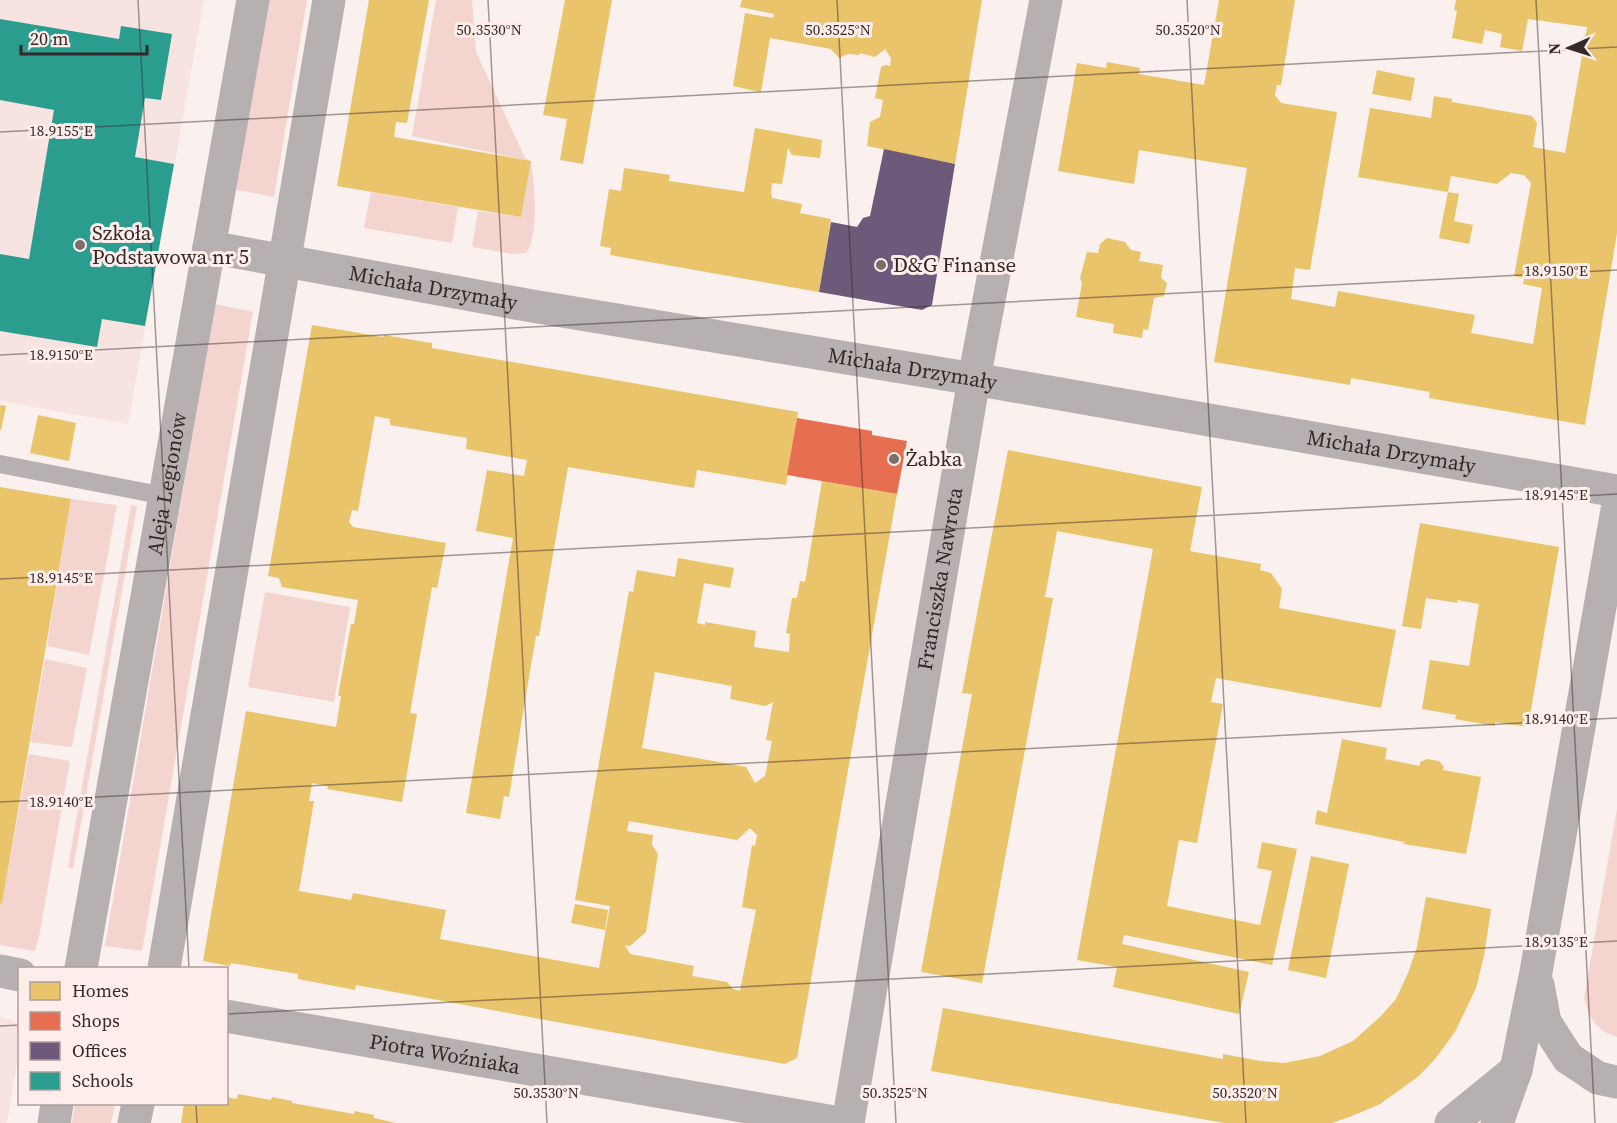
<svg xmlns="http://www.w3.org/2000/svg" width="1617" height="1123" font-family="'Source Serif 4',serif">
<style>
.built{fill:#f7e3df}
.green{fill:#f4d4cf}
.homes{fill:#e9c46a;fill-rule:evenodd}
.shops{fill:#e76f51}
.offices{fill:#6d597a}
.schools{fill:#2a9d8f}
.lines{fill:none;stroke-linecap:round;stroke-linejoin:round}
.service{stroke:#b6b0b0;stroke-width:18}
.minor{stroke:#b6b0b0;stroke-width:33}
.tertiary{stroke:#b6b0b0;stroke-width:33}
.ticks{fill:none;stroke:#332927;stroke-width:1.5;stroke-opacity:0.45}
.poi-dot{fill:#796f6d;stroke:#feedea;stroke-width:2}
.labels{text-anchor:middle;stroke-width:6;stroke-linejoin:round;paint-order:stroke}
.poi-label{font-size:21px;fill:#332927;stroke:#feedea;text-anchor:start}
.street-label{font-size:21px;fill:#332927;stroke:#feedea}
.ticks-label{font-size:15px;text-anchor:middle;fill:#332927;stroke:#feedea;stroke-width:6;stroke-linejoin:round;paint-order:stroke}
</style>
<rect width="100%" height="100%" fill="#faf0ee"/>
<g class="built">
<polygon points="0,0 204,0 128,424 0,401"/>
<polygon points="0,1016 15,1022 19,1029 19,1052 7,1123 0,1123"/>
</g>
<g class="green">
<polygon points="267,0 307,0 274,197 233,189"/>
<path d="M436,0h36l4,52 49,106 6,3c3,23 9,73 -5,92l-13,1 -41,-7 6,-36 43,6 10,-56 -119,-25z"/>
<polygon points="371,192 458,207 452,243 364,228"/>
<polygon points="215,304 253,312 142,951 105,946"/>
<polygon points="71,499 117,505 89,655 47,646"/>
<polygon points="131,505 137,506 73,869 68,867"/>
<polygon points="265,592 350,607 334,702 248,687"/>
<polygon points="45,659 87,668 72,747 30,742"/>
<polygon points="29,754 70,761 40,932 35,951 0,945 0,903 2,903"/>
<path d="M1617,809v228c-22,-7 -27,-18 -33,-39z"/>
<polygon points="75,1104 115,1104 111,1123 72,1123"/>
</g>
<g class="homes">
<polygon points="369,0 429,0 407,123 396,122 394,137 531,161 521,217 337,186"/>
<polygon points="565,0 612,0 583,164 560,160 567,119 543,115"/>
<polygon points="742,0 982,0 955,164 867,146 870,122 880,117 883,100 875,98 881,67 885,65 890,66 891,58 885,49 875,57 860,53 859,55 848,54 839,58 831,49 770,38 761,92 733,86 745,13 773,18 774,14 740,7"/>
<polygon points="1219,0 1295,0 1281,85 1277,85 1275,95 1281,103 1337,112 1310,270 1295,268 1291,299 1335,307 1338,291 1475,315 1471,333 1533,344 1542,288 1523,284 1524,278 1514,276 1531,183 1524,175 1511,173 1497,184 1451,176 1448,192 1358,177 1370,108 1431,118 1434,96 1452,99 1452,102 1532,116 1537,123 1533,147 1565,153 1587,27 1528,19 1522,51 1500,47 1502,34 1485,30 1482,44 1452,38 1457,11 1454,10 1456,0 1617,0 1617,233 1585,425 1429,398 1430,392 1351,378 1350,385 1214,362 1247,168 1139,150 1134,184 1058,171 1077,63 1106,68 1107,62 1140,68 1139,74 1204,85"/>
<polygon points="1377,70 1415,78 1411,101 1372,94"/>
<polygon points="755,128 822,140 820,158 792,155 788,148 782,184 772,183 771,193 772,198 802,204 800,213 831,219 819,292 610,255 611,248 600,246 609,189 621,191 624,168 670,175 669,181 744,192"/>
<polygon points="1448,192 1459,194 1454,221 1473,225 1469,244 1439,238"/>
<polygon points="1107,238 1125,242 1131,250 1141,252 1139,261 1163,265 1161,278 1167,283 1164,296 1154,298 1148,330 1143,329 1142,338 1113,333 1114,324 1076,317 1082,283 1080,278 1087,252 1098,253 1100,244"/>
<path d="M312,325l71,12 1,-2 48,8v5l366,64 -12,73 -89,-15 -3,18 -126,-21 -29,169h-3l-4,23 -23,138 -5,-1 -4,23 -34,-6 47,-275 -37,-7 11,-61 37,6 3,-16 -61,-11 1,-11 -77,-13v-6l-15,-3 -17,95 -6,-1 -3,12 4,5 93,16 -9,45 -5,-1 -22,126 7,1 -15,88 -75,-13 1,-3 -16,-3 -3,18h5l-15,90 52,9 2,-7 93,17 -6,29 159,29 11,-62 -35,-6 54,-309 4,1 4,-22 38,7 3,-19 56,10 -4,20 -26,-5 -7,40 8,2v-3l51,9 -2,16 35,5 1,-18 -4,-1 6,-35h5l3,-17 5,1 17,-101 75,13 -100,564 -12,6 -429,-79 -1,5 -57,-11v-5l-67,-11 -1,3 -27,-5 43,-250 90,16 5,-31h-3l13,-72h3l4,-24 -76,-13 -3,-9 -11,-2zM655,672l77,14 -2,13 35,7 8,-4 -7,38 6,1 -7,35 -10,7 -9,-16 -104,-19zM629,821l108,19 13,-12 7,7 -2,11 -3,-1 -10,62 14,3 -16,81 -7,-2 -6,-7 -35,-6 2,-10 -64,-12 -5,-9 5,1 16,-14 12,-78 -6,-9 1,-10 -26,-4z"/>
<polygon points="0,405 6,406 1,430 0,430"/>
<polygon points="38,415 76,423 69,461 30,453"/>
<polygon points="1008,450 1202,487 1190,551 1261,564 1260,570 1271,573 1282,589 1279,608 1396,630 1381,708 1216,678 1211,702 1223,704 1197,843 1179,840 1167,906 1260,925 1272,871 1257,868 1262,842 1297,849 1272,965 1124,935 1122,944 1249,972 1239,1014 1113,987 1117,967 1077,960 1153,549 1057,531 1045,597 1053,598 982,983 921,972 972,694 962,693"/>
<polygon points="0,487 71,499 2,904 0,903"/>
<polygon points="1420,523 1559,547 1528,727 1495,722 1495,726 1455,719 1456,715 1422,709 1430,660 1469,666 1479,604 1457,600 1458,603 1426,598 1421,629 1402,626"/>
<polygon points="1342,739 1387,748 1385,759 1420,766 1420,762 1427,759 1439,761 1444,767 1443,770 1481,777 1466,854 1404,844 1404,842 1315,824 1317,810 1327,813"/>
<polygon points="1311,856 1349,864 1326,978 1288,970"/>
<polygon points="1426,897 1491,909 1484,956 1476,988 1455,1032 1435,1059 1419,1076 1380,1104 1352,1116 1332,1123 1224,1123 931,1071 943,1008 1223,1059 1223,1054 1261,1061 1284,1063 1320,1056 1353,1041 1381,1016 1396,999 1408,973 1417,947"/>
<polygon points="575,904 608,910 605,930 571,923"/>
<polygon points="238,1094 271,1100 272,1097 292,1101 292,1103 354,1114 354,1111 374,1115 374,1118 396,1123 181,1123 184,1104 226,1104 226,1097 237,1099"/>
</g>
<polygon class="shops" points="797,418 872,431 872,435 907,441 897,494 787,475"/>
<polygon class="offices" points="884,149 955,164 932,305 922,310 819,292 831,222 857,227 863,218 870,216"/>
<polygon class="schools" points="0,19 119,39 121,26 172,34 161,100 145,98 135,157 174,164 145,326 102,319 97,347 0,331 0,254 29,259 54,110 0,100"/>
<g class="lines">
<polyline class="service" points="0,464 165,496"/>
<g class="minor">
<path id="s1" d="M209,247l323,59 442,73 643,112"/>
<path id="s2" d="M81,968l172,-968"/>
<polyline points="164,968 329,0"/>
<polyline points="0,971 20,975"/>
<path id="s3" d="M226,1016l614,107"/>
<polyline points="54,1123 57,1104"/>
<polyline points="134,1123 138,1104"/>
<path id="s4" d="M848,1123l126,-744 72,-379"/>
<polyline points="1451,1123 1516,1070"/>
</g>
<g class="tertiary">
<polyline points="1538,985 1545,1022 1568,1058 1598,1078 1617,1082"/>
<polyline points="1497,1123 1516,1070 1536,972 1617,510"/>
</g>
</g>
<path class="ticks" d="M138,0l51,968M488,0l59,1123M837,0l59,1123M1187,0l59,1123M1536,0l59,1123M0,132l1617,-85M0,355l1617,-85M0,579l1617,-85M0,802l1617,-84M226,1014l1391,-73M0,1026l20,-1M196,1104l1,19"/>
<g class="poi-dot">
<circle cx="80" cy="245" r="6"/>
<circle cx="881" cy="265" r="6"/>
<circle cx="894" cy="459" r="6"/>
</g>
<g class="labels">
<g class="poi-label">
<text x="92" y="240">Szkoła<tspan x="92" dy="24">Podstawowa nr 5</tspan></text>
<text x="893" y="272">D&amp;G Finanse</text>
<text x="906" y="466">Żabka</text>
</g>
<g class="street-label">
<text dy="7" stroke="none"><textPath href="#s1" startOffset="228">Michała Drzymały</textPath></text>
<text dy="7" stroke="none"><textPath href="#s1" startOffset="714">Michała Drzymały</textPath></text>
<text dy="7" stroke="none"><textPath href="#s1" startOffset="1200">Michała Drzymały</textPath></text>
<text dy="7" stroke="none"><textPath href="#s2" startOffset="492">Aleja Legionów</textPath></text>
<text dy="7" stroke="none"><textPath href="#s4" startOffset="552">Franciszka Nawrota</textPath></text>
<text dy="7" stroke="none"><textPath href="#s3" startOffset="222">Piotra Woźniaka</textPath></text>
</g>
</g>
<g class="ticks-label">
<text x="489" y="35">50.3530°N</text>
<text x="838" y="35">50.3525°N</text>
<text x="1188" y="35">50.3520°N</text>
<text x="61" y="136">18.9155°E</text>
<text x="1556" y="276">18.9150°E</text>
<text x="61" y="360">18.9150°E</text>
<text x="1556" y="500">18.9145°E</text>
<text x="61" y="583">18.9145°E</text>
<text x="1556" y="724">18.9140°E</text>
<text x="61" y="807">18.9140°E</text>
<text x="1556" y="947">18.9135°E</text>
<text x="546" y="1098">50.3530°N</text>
<text x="895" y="1098">50.3525°N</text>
<text x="1245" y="1098">50.3520°N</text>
</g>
<rect x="18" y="967" width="210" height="138" fill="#feedea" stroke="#ad9f9c" stroke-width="1.5"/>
<rect x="30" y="982" width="30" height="18" fill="#e9c46a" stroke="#ad9f9c" stroke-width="1.5"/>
<text x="72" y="997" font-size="18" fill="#332927">Homes</text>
<rect x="30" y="1012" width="30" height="18" fill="#e76f51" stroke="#ad9f9c" stroke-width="1.5"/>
<text x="72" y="1027" font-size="18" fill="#332927">Shops</text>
<rect x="30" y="1042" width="30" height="18" fill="#6d597a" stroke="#ad9f9c" stroke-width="1.5"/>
<text x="72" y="1057" font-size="18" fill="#332927">Offices</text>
<rect x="30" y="1072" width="30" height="18" fill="#2a9d8f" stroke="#ad9f9c" stroke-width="1.5"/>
<text x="72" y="1087" font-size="18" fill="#332927">Schools</text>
<g transform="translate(1569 48) rotate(267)" stroke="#feedea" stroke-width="4.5" paint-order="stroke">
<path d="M0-4.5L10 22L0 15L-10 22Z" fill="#332927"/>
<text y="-9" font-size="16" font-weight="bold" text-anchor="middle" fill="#332927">N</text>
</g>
<path d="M21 45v9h126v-9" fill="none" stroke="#332927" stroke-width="3"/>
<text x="30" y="45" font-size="18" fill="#332927" stroke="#feedea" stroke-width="4.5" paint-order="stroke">20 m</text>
</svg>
